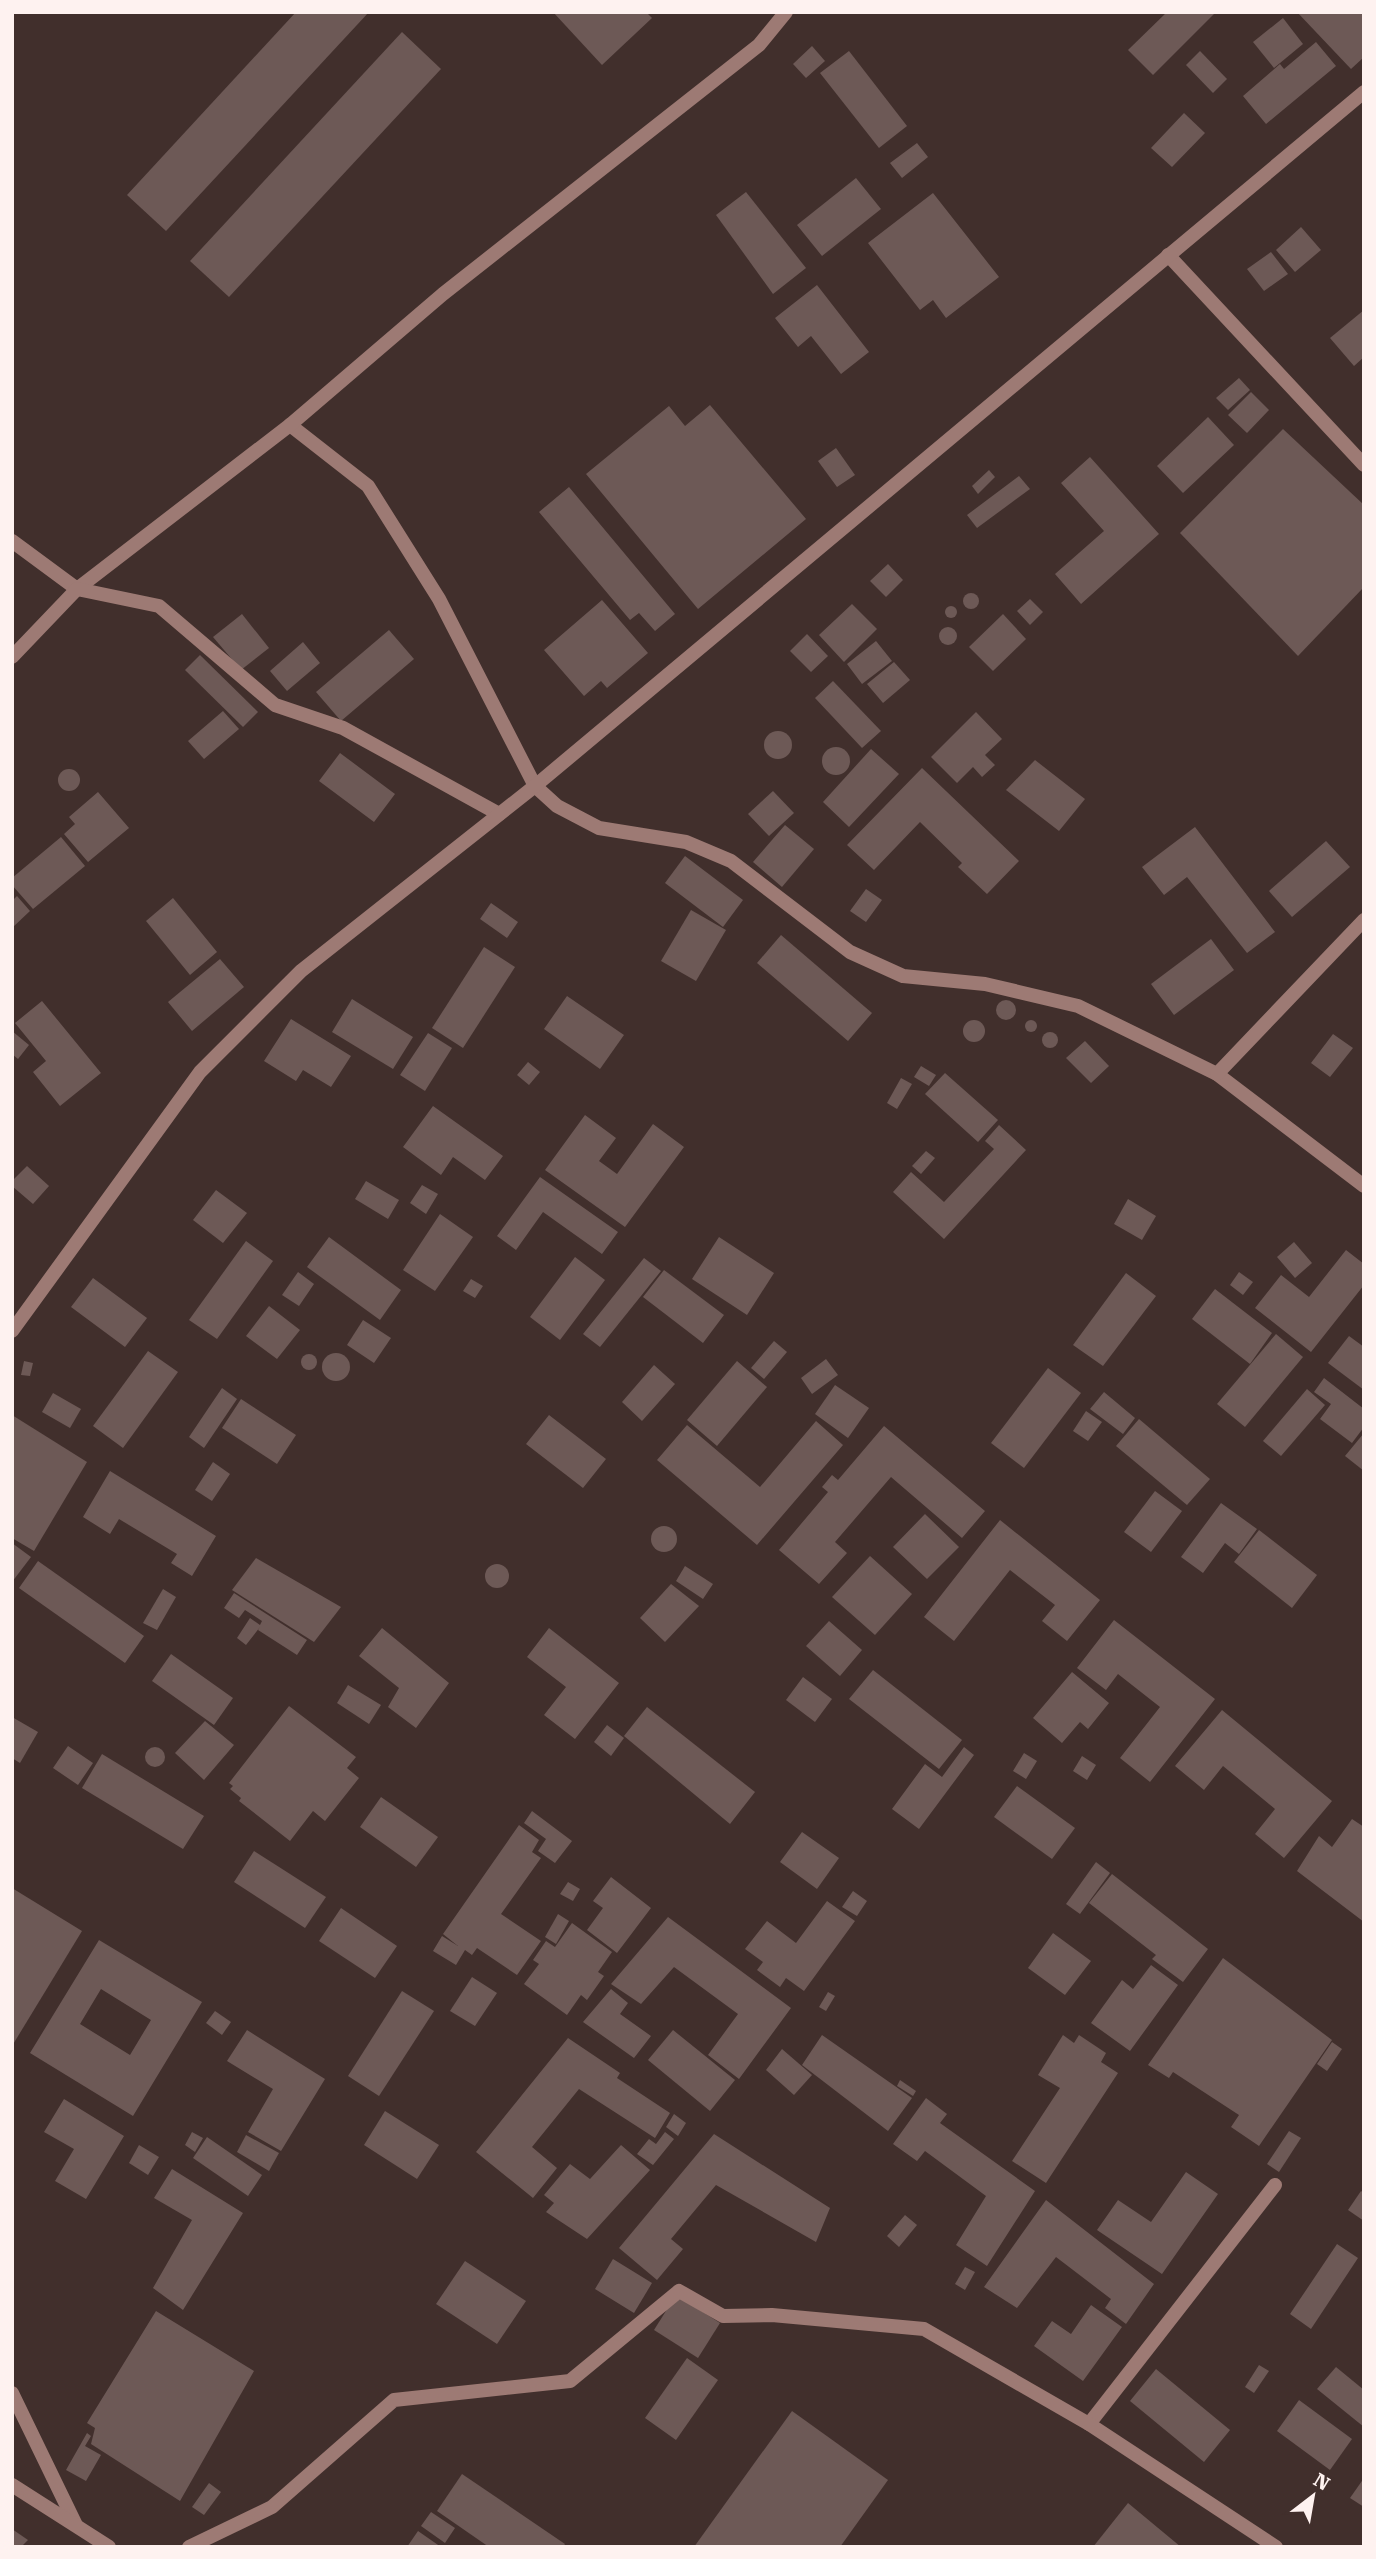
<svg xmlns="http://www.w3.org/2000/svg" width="1376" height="2559" font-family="'Roboto Serif',serif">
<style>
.building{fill:#6d5956;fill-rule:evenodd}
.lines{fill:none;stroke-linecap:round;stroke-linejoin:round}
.minor{stroke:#9d7a74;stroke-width:14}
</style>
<rect width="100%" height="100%" fill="#412f2c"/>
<g class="building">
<polygon points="296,12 369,12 166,231 127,195"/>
<polygon points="553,12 646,12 652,18 602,65"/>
<polygon points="1167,12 1216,12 1153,75 1128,50"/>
<polygon points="1297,12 1364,12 1364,57 1351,69"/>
<polygon points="1283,18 1303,44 1274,68 1253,42"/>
<polygon points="402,32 441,69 229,297 190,261"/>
<polygon points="1316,42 1336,66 1266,124 1243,96 1280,64 1284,69"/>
<polygon points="812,46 825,61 806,78 793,64"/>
<polygon points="849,51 907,126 879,148 820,73"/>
<polygon points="1200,51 1227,79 1213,93 1186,65"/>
<polygon points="1184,113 1205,133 1172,167 1151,148"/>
<polygon points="917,143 928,157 902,178 890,163"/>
<polygon points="856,178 881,209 822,256 797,225"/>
<polygon points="746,192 806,268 773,294 716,215"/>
<polygon points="933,193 999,277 946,318 933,300 920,310 868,243"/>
<polygon points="1301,227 1321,250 1295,272 1276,250"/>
<polygon points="1271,252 1288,274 1264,291 1247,269"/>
<polygon points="817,285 869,352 841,374 811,336 798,347 775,318"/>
<polygon points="1364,310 1364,357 1354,366 1330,338"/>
<polygon points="1239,378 1250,390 1228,410 1216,398"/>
<polygon points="1251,392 1269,410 1247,433 1228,415"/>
<polygon points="710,405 806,519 698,609 586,474 669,406 685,426"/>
<polygon points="1208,417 1234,445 1183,493 1157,466"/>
<polygon points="1283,429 1364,505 1364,587 1298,656 1180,533"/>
<polygon points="836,448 855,475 837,487 818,461"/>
<polygon points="1090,457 1159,534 1081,604 1055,574 1104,531 1061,483"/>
<polygon points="989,470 995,477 978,494 972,486"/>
<polygon points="1019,476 1030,489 977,528 967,515"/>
<polygon points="569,487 675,614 655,631 639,613 630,620 539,512"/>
<polygon points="888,564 903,580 886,597 870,581"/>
<circle cx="971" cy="601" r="8"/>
<polygon points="1030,599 1043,612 1030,625 1017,611"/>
<polygon points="602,600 648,653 607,688 601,681 584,696 544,650"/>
<polygon points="852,604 877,629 844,662 819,635"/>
<circle cx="951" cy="612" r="6"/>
<polygon points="242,614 269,648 241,670 213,637"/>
<polygon points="1003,614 1026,639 993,671 969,647"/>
<circle cx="948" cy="636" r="9"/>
<polygon points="389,630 414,659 341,721 316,692"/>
<polygon points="807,634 828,656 811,672 790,651"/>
<polygon points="876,641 892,661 862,684 847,664"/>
<polygon points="303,642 320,663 287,691 270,671"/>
<polygon points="200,655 258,712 243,727 185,670"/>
<polygon points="894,662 910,680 883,703 867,684"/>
<polygon points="833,681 881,731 862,748 815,698"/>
<polygon points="223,711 239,729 204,759 188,741"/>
<polygon points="976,712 1002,739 985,755 995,765 982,777 973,767 957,783 931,757"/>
<circle cx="778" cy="745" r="14"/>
<circle cx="836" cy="761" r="14"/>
<polygon points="871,749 899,774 849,827 823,802"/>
<polygon points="340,753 395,794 374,822 319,781"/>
<polygon points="1035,760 1085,799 1059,831 1006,790"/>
<polygon points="922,768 1019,861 987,894 958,867 962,863 920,822 874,870 847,845"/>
<circle cx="69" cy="780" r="11"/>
<polygon points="773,791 794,813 769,836 748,814"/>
<polygon points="98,792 129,828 88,862 64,834 75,824 69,817"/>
<polygon points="785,825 814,849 782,887 753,862"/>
<polygon points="1195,827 1275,932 1247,953 1187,877 1164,895 1142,867"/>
<polygon points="61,837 85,866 33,909 12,885 12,878"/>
<polygon points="1326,841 1350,867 1292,917 1269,891"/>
<polygon points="685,856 743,900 723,927 665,883"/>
<polygon points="866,889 882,900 866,922 850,911"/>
<polygon points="17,896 30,911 12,928 12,901"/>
<polygon points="173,898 217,952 190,975 146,921"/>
<polygon points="491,903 518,922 507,938 480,919"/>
<polygon points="691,910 726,930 696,981 661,961"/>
<polygon points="781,935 872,1013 848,1041 757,963"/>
<polygon points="1211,939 1234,970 1174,1015 1151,984"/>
<polygon points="484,947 515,967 463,1048 432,1028"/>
<polygon points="220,959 244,987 192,1031 168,1002"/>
<polygon points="567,996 624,1035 600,1069 544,1029"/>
<polygon points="352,999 413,1037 393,1069 332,1032"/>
<circle cx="1006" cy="1010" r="10"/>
<polygon points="42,1001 101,1073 60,1106 33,1072 46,1061 15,1023"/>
<polygon points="291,1019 351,1056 331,1087 303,1070 296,1081 264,1061"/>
<circle cx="1031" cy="1026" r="6"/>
<circle cx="974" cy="1031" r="11"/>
<polygon points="12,1031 29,1045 18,1059 12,1054"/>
<circle cx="1050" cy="1040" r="8"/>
<polygon points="428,1033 452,1048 425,1091 400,1075"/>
<polygon points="1333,1034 1353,1048 1330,1077 1311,1063"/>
<polygon points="1085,1041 1109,1066 1091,1083 1066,1058"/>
<polygon points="528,1062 540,1072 529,1085 517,1075"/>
<polygon points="921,1066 936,1075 929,1086 914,1077"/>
<polygon points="945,1073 998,1120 978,1142 925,1094"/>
<polygon points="901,1078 912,1084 897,1109 887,1103"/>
<polygon points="433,1106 503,1156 485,1180 453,1157 441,1175 403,1147"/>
<polygon points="585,1115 616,1138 599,1161 617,1174 653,1124 684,1147 625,1227 545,1170"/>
<polygon points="999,1125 1026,1150 944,1239 893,1192 911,1172 944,1202 994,1149 985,1141"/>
<polygon points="926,1151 935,1158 921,1174 912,1166"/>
<polygon points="27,1166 49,1186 33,1204 12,1186 12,1181"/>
<polygon points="540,1177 618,1232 602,1254 543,1212 516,1250 497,1236"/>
<polygon points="366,1181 399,1200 388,1219 355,1199"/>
<polygon points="422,1185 438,1194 426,1214 410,1203"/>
<polygon points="216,1190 247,1213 223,1243 193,1220"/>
<polygon points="1128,1199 1156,1216 1142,1240 1114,1224"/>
<polygon points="440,1214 473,1237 435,1291 403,1270"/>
<polygon points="329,1237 401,1290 380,1320 307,1267"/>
<polygon points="719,1237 774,1273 747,1315 692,1279"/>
<polygon points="246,1241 273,1261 217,1339 189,1320"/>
<polygon points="1294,1242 1312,1263 1295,1278 1277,1257"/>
<polygon points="1346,1250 1364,1264 1364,1285 1311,1352 1255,1308 1281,1275 1309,1297"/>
<polygon points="575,1257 605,1280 560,1340 530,1317"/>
<polygon points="644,1258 661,1271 600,1347 583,1334"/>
<polygon points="664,1270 724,1315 703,1343 643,1297"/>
<polygon points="298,1272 314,1284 299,1306 282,1295"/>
<polygon points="1239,1272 1253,1282 1243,1295 1230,1285"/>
<polygon points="1126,1273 1156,1296 1103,1366 1073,1345"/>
<polygon points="93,1278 147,1318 125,1347 71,1307"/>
<polygon points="471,1279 483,1286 475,1298 463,1291"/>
<polygon points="1215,1289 1272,1333 1250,1364 1192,1319"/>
<polygon points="269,1306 300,1330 277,1359 246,1336"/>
<polygon points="363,1320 391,1338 374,1363 347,1345"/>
<polygon points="1276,1334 1303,1357 1245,1427 1217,1404"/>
<polygon points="1349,1336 1364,1347 1364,1390 1328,1363"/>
<polygon points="774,1341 787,1352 764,1379 751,1368"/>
<polygon points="148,1351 178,1372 123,1448 93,1426"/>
<circle cx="336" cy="1367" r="14"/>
<circle cx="309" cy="1362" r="8"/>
<polygon points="826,1359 838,1375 812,1394 801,1378"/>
<polygon points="24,1361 33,1363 30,1376 21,1375"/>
<polygon points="737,1361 767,1387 717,1446 687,1420"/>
<polygon points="654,1365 675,1384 642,1421 622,1402"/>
<polygon points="1048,1368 1081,1393 1024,1468 991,1443"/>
<polygon points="1324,1378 1364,1409 1364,1427 1352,1443 1320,1419 1331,1404 1314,1392"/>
<polygon points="835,1385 869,1408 848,1438 815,1414"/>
<polygon points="222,1388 237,1399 204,1448 189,1437"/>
<polygon points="1307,1389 1325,1405 1281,1456 1263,1441"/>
<polygon points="1104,1392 1135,1418 1123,1434 1090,1409"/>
<polygon points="53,1393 81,1409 70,1428 42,1412"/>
<polygon points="241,1399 296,1435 277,1464 222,1428"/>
<polygon points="1086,1411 1102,1422 1088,1441 1073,1431"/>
<polygon points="12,1415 87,1462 34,1551 12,1538"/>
<polygon points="549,1415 606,1459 583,1488 526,1444"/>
<polygon points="1139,1419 1210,1479 1187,1505 1116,1446"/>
<polygon points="816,1421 843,1445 757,1545 657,1460 687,1425 760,1487"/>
<polygon points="884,1426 985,1511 962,1538 891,1477 835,1542 847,1553 819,1584 779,1550 828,1492 822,1487 832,1475 838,1480"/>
<polygon points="1364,1433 1364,1471 1345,1456"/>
<polygon points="213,1462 230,1474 212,1501 195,1490"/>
<polygon points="110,1471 216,1536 192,1576 171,1563 177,1554 119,1519 110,1534 83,1517"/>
<polygon points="1155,1491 1182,1511 1151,1552 1124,1532"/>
<polygon points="1221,1503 1257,1529 1239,1554 1225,1543 1203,1573 1181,1557"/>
<polygon points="925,1514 959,1547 927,1579 893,1547"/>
<polygon points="1000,1520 1100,1600 1067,1641 1042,1621 1055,1605 1010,1570 954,1641 924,1617"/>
<circle cx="664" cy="1539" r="13"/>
<polygon points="1259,1530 1317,1575 1292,1608 1234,1562"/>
<polygon points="12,1543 31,1557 12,1582"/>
<polygon points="870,1556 912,1594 875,1635 832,1597"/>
<polygon points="256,1558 341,1607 314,1642 232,1590"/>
<polygon points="38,1561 144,1636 125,1663 19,1588"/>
<circle cx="497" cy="1576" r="12"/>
<polygon points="685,1566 713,1584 703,1599 676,1581"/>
<polygon points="671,1584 699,1606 665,1642 640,1618"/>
<polygon points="163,1589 176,1597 157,1630 143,1623"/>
<polygon points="234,1593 307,1640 297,1655 258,1630 260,1627 246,1645 237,1638 250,1618 260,1625 262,1621 245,1610 239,1618 224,1608"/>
<polygon points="1114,1620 1215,1699 1150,1782 1120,1758 1160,1707 1118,1674 1106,1690 1077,1668"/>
<polygon points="829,1621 862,1650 840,1676 806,1646"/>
<polygon points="382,1628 449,1683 416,1728 388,1707 399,1688 359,1656"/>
<polygon points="549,1628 619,1683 575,1739 544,1715 566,1687 527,1657"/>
<polygon points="171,1654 233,1698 214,1725 152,1681"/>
<polygon points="873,1670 962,1740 939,1769 849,1699"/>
<polygon points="1072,1672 1109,1703 1088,1729 1080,1722 1062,1743 1033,1718"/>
<polygon points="803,1677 832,1699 815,1722 786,1700"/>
<polygon points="348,1685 381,1705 369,1724 337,1703"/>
<polygon points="289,1706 356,1757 347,1768 359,1778 325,1821 313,1811 290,1841 239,1801 241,1798 230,1789 233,1786 229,1783"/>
<polygon points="647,1707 755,1792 730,1824 624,1736"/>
<polygon points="1222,1710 1332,1801 1284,1858 1255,1834 1275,1809 1223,1766 1204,1790 1175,1766"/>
<polygon points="12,1717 38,1732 20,1763 12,1758"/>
<polygon points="205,1721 234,1745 204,1780 175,1753"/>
<polygon points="607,1725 624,1738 611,1756 594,1742"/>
<polygon points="68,1746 93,1763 78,1785 53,1768"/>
<circle cx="155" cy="1757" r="10"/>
<polygon points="964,1747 974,1755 919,1829 892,1809 925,1764 942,1777"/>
<polygon points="1024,1753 1037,1761 1026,1779 1013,1771"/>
<polygon points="102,1754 204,1816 183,1849 82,1788"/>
<polygon points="1082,1756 1096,1765 1087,1780 1073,1771"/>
<polygon points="1017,1786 1075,1828 1052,1859 994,1817"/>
<polygon points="381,1797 438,1837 416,1867 360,1827"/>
<polygon points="532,1811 572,1841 555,1863 538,1851 546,1839 524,1823"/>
<polygon points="1352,1819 1364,1827 1364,1922 1297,1871 1319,1836 1332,1847"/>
<polygon points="519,1825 539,1840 532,1852 541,1858 501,1914 541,1941 517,1975 477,1948 472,1955 465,1950 456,1965 433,1951 442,1936 458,1946 443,1934"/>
<polygon points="802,1832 839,1858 817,1889 780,1862"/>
<polygon points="254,1851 326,1897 305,1928 234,1882"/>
<polygon points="1096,1862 1110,1873 1080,1914 1066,1904"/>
<polygon points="1112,1874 1208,1949 1183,1982 1152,1959 1156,1955 1089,1903"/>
<polygon points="611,1877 651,1908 617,1953 587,1930 603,1908 593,1901"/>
<polygon points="568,1882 580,1889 573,1901 560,1894"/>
<polygon points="12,1888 82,1931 12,2046"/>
<polygon points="853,1891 867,1901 857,1916 842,1907"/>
<polygon points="827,1901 855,1921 804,1991 786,1978 780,1987 757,1970 763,1962 745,1949 767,1921 796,1943"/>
<polygon points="341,1908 397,1946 375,1978 319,1941"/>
<polygon points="558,1914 569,1921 556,1944 545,1937"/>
<polygon points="668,1917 791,2008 739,2079 708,2055 738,2014 674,1967 641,2004 611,1984"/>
<polygon points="572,1923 612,1952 598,1972 604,1976 587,2000 581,1995 567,2015 524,1984 539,1964 533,1960 546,1941 555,1947"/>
<polygon points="1053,1933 1091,1961 1065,1995 1028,1968"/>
<path d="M99,1940l103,62 -69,114 -103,-63zM101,1989l50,31 -21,35 -50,-31z"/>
<polygon points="1223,1958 1332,2040 1259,2146 1231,2127 1239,2115 1173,2072 1169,2078 1148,2065"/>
<polygon points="1151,1965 1178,1985 1130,2051 1091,2023 1122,1980 1133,1989"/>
<polygon points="472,1977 497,1993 475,2026 450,2011"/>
<polygon points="611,1989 628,2003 620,2014 651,2036 634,2058 583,2022"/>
<polygon points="402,1991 434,2011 379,2096 348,2076"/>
<polygon points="828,1992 835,1996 826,2011 819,2007"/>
<polygon points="215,2011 231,2022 222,2035 206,2023"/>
<polygon points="247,2030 325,2079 281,2151 248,2132 273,2089 227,2061"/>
<polygon points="673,2030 735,2080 710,2111 648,2060"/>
<polygon points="822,2035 912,2098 888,2131 802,2065"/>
<polygon points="1063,2035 1074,2043 1079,2035 1106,2053 1101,2062 1118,2073 1046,2183 1012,2161 1060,2088 1038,2075"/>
<polygon points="568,2038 620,2073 617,2078 670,2113 655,2138 579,2089 532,2147 557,2168 533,2198 476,2152"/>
<polygon points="1332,2042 1342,2049 1327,2071 1317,2064"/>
<polygon points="782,2049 812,2075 794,2095 766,2070"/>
<polygon points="900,2080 916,2091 913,2096 897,2086"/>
<polygon points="926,2098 947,2114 940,2123 1035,2191 987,2266 956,2245 986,2196 925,2151 917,2161 893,2144"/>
<polygon points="64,2099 124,2136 86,2199 55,2181 74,2149 44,2132"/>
<polygon points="385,2111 439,2145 417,2179 364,2145"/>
<polygon points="674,2114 686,2123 678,2136 666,2127"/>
<polygon points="1289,2131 1301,2138 1279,2172 1267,2164"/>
<polygon points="192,2132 203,2138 195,2152 185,2145"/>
<polygon points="665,2132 674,2139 653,2165 637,2154 649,2139 656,2144"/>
<polygon points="714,2134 830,2208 816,2242 716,2185 671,2239 683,2249 657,2280 619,2248"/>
<polygon points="246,2135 279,2153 269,2171 237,2152"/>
<polygon points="207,2137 262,2175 248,2196 193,2158"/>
<polygon points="139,2145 159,2157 148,2175 129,2163"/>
<polygon points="621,2145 650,2170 587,2239 546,2212 554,2203 544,2195 570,2164 590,2179"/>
<polygon points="172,2169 243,2213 183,2310 153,2288 192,2220 154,2198"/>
<polygon points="1186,2172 1218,2194 1162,2274 1097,2230 1118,2200 1151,2222"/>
<polygon points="1361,2191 1364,2193 1364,2221 1348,2210"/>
<polygon points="1046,2200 1154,2284 1126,2324 1105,2308 1111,2299 1056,2257 1017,2308 984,2287"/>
<polygon points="905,2215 917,2225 899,2247 887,2236"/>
<polygon points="1337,2244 1358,2258 1311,2329 1290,2314"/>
<polygon points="613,2259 652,2283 634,2313 595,2289"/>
<polygon points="465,2261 526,2301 497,2344 436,2304"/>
<polygon points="965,2267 975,2272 965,2290 955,2284"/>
<polygon points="676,2295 720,2323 698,2358 654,2330"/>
<polygon points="1091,2305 1122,2327 1083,2381 1034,2346 1052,2321 1071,2334"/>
<polygon points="156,2311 254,2371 180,2501 91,2444 95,2428 87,2423"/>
<polygon points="687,2358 718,2380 676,2440 645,2418"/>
<polygon points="1259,2365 1269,2371 1254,2393 1245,2387"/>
<polygon points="1336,2367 1364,2390 1364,2427 1317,2389"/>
<polygon points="1156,2369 1230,2430 1204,2462 1130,2401"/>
<polygon points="1299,2400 1352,2439 1330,2470 1277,2431"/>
<polygon points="792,2411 888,2480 840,2547 694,2547"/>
<polygon points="87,2433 91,2436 85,2446 101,2455 86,2481 66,2470"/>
<polygon points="462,2474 565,2544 563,2547 489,2547 437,2511"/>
<polygon points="1364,2478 1364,2507 1350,2498"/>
<polygon points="209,2483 221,2492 204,2515 192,2507"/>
<polygon points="1128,2503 1181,2547 1093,2547"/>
<polygon points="431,2512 455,2528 445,2543 421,2526"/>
<polygon points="12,2529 28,2540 21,2547 12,2547"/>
<polygon points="418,2531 441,2547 407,2547"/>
</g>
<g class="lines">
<g class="minor">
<polyline points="1168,255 1364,465"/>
<polyline points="290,425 368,486 439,599 535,786 557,806 599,828 686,842 731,861 850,952 903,976 985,984 1078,1006 1217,1074 1364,1186"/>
<polyline points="12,541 77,589 290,425 443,294 759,45 786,12"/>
<polyline points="12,657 77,589 159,606 275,705 343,728 499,814"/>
<polyline points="1217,1074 1364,920"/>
<polyline points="12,1331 200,1072 301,971 535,786 1364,92"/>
<polyline points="12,2393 76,2525"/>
<polyline points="1089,2424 1275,2185"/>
<polyline points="12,2485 109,2547"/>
<polyline points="189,2547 272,2507 394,2400 570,2381 679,2291 723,2316 772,2315 924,2329 1089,2424 1276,2547"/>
</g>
</g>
<rect width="1376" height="2559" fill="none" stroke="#fef2f0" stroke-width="28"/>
<g transform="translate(1313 2496) rotate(31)" stroke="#412f2c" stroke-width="5" paint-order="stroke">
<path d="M0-5L12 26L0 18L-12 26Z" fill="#fef2f0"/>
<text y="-10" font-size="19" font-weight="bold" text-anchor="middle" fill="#fef2f0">N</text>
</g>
</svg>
